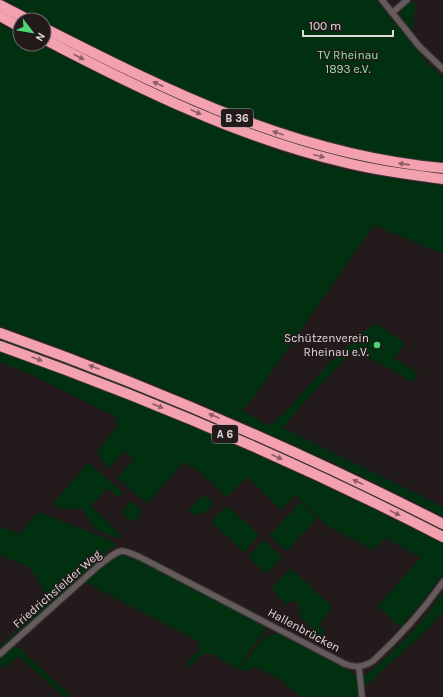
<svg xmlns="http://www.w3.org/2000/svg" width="443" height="697" font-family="Karla,sans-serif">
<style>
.green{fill:#003010}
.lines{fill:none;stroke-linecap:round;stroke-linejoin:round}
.street-casing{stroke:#3b3435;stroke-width:8}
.highway-casing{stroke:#3b3435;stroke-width:12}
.street{stroke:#655a5c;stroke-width:5.5}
.highway{stroke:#f3a0af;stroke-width:10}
.oneway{fill:#8b5d65}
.poi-dot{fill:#4ed675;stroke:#231a1b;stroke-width:1.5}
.labels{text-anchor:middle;stroke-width:3;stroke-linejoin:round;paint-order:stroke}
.shield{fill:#231a1b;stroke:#a8a0a1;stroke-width:1}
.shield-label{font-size:11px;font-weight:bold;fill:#e1dadb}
.park-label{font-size:12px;fill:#8aeb9f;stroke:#231a1b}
.poi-label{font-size:12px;fill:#e1dadb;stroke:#231a1b;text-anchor:end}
.street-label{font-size:12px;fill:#e1dadb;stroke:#231a1b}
</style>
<rect width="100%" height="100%" fill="#231a1b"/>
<g class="green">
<path d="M5,0h371l52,64 15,13v85c-158,-14 -301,-90 -438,-162z"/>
<polygon points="411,1 415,4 413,30 400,15 402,9"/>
<path d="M0,24l20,11v9h19l84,42 75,34 80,31 54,16 38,8 45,7 28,4v68l-69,-29 -120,172 -12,13 26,16 4,-2 17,-16 35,-39 23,-22 28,-24 30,20 -11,17h4l20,14 -6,8 -23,-14 -36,-18 -54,58 -16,20 160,79v9c-65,-33 -131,-64 -198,-93 -80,-35 -162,-68 -245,-97z"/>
<polygon points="44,32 160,90 396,167 443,173 443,175 388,168 303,147 230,122 123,75 44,34"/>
<polygon points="0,337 97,373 288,453 443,528 443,532 111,382 0,341"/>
<path d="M0,352c152,54 300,119 443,192v29l-11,16 -31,38 -23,-21 43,-49 -36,-19 -12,12 -45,-24 -33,-31 -14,15 -34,-33 -20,20 -27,-25 -16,-10 -37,42 -30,-26 17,-19 -9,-8 -17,18 -11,-17 19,-24 1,-11 -91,-45 -26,-10z"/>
<polygon points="88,463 118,488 122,493 118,497 107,488 91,506 122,536 117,538 94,529 82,508 62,509 53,504"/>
<path d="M204,495l9,8c-3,8 -10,11 -18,12l-6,-5z"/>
<path d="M131,501c6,5 15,10 6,17 -2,2 -3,3 -6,3 -3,-1 -7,-6 -10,-9z"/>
<polygon points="300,502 317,518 287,551 270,536"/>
<polygon points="226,507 228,507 258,534 258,536 244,552 211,522"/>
<polygon points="38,512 108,539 117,545 109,549 93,566 0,651 0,646 51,601 29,567 0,555 0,527 20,534"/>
<polygon points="264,540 282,557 266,574 248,557"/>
<path d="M127,555l137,69 1,7c-10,11 -18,22 -23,36 8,-9 17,-30 30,-33 3,0 7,0 10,0l71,39 4,4 3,20h-60l-19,-17 -25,-13 -10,4 -12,-4 -23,-14h-7l-15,14 -2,-4 13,-13 -2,-9 -113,-59 19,-18 11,-7z"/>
<polygon points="290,568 333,607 319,624 324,630 321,637 311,634 311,627 298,615 301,613 298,610 301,607 294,600 291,603 289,602 286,605 272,589"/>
<polygon points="443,592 443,612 427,630 362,689 361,677 367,674 403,642 426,616"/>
<polygon points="14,644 72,697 64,697 19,656 4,668 1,667 0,656"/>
</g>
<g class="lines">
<defs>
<g id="street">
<polyline points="382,0 419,46 443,69"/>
<polyline points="392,13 407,0"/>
<path d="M0,654l97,-87c7,-5 16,-14 24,-16 8,-1 32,13 40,17l184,96c11,4 18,3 28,-3 26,-24 50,-50 70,-79"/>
<polyline points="359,667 362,697"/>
</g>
<g id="highway">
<polyline points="0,5 29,20"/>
<polyline points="0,16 20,27"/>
<path d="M44,28c128,65 253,127 399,140"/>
<path d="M44,39c97,51 196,99 303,124 32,8 64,12 96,16"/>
<path d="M0,333c152,54 299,118 443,191"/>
<path d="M0,346c152,54 300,117 443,191"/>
</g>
</defs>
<use href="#street" class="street-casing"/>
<use href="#highway" class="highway-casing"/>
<use href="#street" class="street"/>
<use href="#highway" class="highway"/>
</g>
<defs><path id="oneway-solid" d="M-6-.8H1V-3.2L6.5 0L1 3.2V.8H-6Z"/></defs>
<g class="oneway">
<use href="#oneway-solid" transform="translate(79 57) rotate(27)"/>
<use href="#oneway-solid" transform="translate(158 84) rotate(-155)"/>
<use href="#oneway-solid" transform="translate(196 112) rotate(24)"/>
<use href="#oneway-solid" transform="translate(278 133) rotate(-161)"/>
<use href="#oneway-solid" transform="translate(319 156) rotate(15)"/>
<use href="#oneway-solid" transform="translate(404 164) rotate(-172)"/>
<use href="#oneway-solid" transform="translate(37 359) rotate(20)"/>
<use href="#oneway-solid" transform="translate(94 367) rotate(-159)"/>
<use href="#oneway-solid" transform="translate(158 406) rotate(23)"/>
<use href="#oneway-solid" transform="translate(214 416) rotate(-157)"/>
<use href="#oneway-solid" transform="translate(277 457) rotate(24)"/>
<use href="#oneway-solid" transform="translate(358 482) rotate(-154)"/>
<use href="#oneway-solid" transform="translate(395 513) rotate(26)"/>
</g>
<circle class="poi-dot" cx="377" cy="345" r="4"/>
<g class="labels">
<g class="shield">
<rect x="221" y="109" width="32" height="18" rx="3"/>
<rect x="212" y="425" width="26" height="18" rx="3"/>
</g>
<g class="shield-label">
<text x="237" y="122">B 36</text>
<text x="225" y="438">A 6</text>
</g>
<g class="park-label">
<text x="348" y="59">TV Rheinau<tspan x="348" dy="14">1893 e.V.</tspan></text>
</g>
<g class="poi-label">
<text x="369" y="342">Schützenverein<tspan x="369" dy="14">Rheinau e.V.</tspan></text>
</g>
<g class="street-label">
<text transform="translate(57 589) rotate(-41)" y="4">Friedrichsfelder Weg</text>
<text transform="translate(304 630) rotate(28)" y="4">Hallenbrücken</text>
</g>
</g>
<g transform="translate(32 32) rotate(121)"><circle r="19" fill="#231a1b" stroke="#6f6768"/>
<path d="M0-3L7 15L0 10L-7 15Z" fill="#4ed675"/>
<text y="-6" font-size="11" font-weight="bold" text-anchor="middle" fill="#e1dadb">N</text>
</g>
<path d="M303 30v6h90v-6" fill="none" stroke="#e1dadb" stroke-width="2"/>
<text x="309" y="30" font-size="12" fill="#e1dadb" stroke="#231a1b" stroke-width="3" paint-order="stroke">100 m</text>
</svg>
